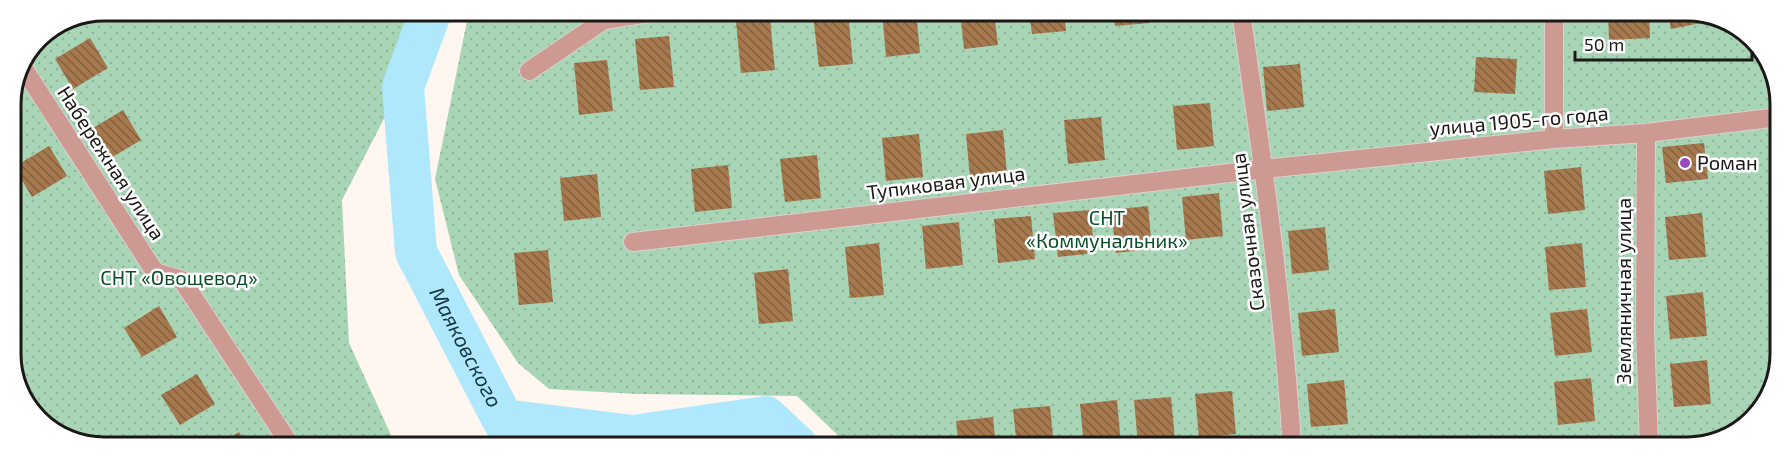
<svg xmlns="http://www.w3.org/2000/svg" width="1791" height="458" font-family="'Exo 2',sans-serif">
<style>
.garden{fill:url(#garden-dots)}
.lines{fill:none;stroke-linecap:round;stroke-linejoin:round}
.river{stroke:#afe8fc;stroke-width:42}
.building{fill:url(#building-back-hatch)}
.minor-casing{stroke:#dbd2cc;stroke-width:20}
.minor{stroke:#cd9993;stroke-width:18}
.poi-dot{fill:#9a4aba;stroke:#fff;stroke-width:2}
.labels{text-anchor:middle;stroke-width:5;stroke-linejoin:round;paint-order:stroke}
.street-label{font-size:20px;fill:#1b1815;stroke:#fff}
.poi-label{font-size:20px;fill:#1b1815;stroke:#fff;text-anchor:start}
.park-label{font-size:20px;fill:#084e2a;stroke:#fff}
.water-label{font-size:21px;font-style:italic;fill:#133640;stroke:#fff}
.rim{fill:none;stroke:#1b1815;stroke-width:3}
</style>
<defs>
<pattern id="garden-dots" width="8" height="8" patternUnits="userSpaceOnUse" patternTransform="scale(1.5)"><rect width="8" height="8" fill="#a8d5b6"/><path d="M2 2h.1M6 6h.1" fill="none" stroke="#90b69c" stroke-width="1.8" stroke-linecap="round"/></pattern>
<pattern id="building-back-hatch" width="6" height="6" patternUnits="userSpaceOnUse" patternTransform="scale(1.5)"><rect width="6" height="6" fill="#a5784e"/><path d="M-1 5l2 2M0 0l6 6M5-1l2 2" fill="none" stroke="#866140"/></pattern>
</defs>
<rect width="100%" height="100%" fill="#fff6ef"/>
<g class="garden">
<polygon points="104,11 431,11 389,109 342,200 349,343 396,446 86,446 38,420 12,372 11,98 38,38"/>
<polygon points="469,11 1705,12 1753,38 1779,86 1779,372 1748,424 1693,447 849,446 797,396 637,394 549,389 518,363 459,275 435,179"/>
</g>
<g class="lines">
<path class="river" id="s1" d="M431,11l-28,76 13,165 87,168 130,16 133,-19 31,29"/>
</g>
<g class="building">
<polygon points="882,11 916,11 920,53 886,57"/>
<polygon points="848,12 853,64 819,67 813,15"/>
<polygon points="960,12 994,12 998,45 964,49"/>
<polygon points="1029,12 1064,12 1066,31 1032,34"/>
<polygon points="1113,12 1148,12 1149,23 1115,26"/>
<polygon points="1608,12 1649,12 1650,38 1609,40"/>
<polygon points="1668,12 1704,12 1705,22 1671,29"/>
<polygon points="770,19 775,70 741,73 736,22"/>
<polygon points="669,36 674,87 640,90 635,39"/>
<polygon points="90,38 108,68 73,89 55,59"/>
<polygon points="1476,57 1517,59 1515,94 1474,92"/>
<polygon points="607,60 613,111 579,115 574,63"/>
<polygon points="1300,64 1304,107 1267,111 1263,67"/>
<polygon points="1210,103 1214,146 1177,150 1173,106"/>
<polygon points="123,110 141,140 106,161 88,131"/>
<polygon points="1101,117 1105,160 1068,164 1064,120"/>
<polygon points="1003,130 1007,174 970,177 966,134"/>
<polygon points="919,134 923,177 886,181 882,138"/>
<polygon points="1704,143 1708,179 1666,183 1662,147"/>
<polygon points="49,146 67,176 32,197 14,167"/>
<polygon points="817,155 821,198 785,202 780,159"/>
<polygon points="728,165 732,208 695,212 691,169"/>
<polygon points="1581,167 1585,210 1548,214 1544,171"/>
<polygon points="597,174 601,217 564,221 560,178"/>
<polygon points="1219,193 1223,236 1186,240 1182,197"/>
<polygon points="1148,206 1152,249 1116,253 1111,210"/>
<polygon points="1090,210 1095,253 1058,257 1053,213"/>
<polygon points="1702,213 1706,257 1669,260 1665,217"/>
<polygon points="1031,216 1035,259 998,263 994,219"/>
<polygon points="959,222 963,265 926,269 922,226"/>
<polygon points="1325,227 1329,270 1292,274 1288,231"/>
<polygon points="879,243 884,295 850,298 845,247"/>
<polygon points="1582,243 1586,287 1549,290 1545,247"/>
<polygon points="548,250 553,302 519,305 514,253"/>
<polygon points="788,269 793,321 759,324 754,273"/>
<polygon points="1703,292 1707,336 1670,339 1666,296"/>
<polygon points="159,306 177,337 142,357 124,328"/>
<polygon points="1335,309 1339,352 1302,356 1298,313"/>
<polygon points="1587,309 1592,352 1555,356 1550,313"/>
<polygon points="1707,360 1711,404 1674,407 1670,364"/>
<polygon points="197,374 215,404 180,425 161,395"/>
<polygon points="1591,378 1595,421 1558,425 1554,382"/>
<polygon points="1344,380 1348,424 1311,427 1307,384"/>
<polygon points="1232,391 1236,434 1199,438 1195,394"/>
<polygon points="1171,397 1175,440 1138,444 1134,400"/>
<polygon points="1117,400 1121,444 1084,447 1080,404"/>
<polygon points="1050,406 1054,447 1017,447 1013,409"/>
<polygon points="993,417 996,447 959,447 956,421"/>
<polygon points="239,432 248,446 216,446"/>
<polygon points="1714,434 1715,438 1693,447 1678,447 1677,438"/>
</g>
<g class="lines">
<defs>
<g id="minor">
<path d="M1241,12c21,144 42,289 51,435"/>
<polyline points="1554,12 1554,139"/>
<polyline points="24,69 155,272 182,280 291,446"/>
<polyline points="529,71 604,20 661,11"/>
<polyline points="1646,133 1645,330 1649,447"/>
<polyline points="633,242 1264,169 1554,139 1646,133 1779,117"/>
</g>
</defs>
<use href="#minor" class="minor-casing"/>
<use href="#minor" class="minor"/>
</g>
<circle class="poi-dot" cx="1685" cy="163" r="6"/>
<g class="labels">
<g class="street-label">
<text transform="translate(1519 121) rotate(-5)" y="7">улица 1905-го года</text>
<text transform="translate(111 163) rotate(57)" y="7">Набережная улица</text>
<text transform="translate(946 183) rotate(-7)" y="7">Тупиковая улица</text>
<text transform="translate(1248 232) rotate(-97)" y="7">Сказочная улица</text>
<text transform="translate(1624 291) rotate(-90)" y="7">Земляничная улица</text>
</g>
<g class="poi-label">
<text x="1697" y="170">Роман</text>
</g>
<g class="park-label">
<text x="1107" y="225">СНТ<tspan x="1107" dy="23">«Коммунальник»</tspan></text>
<text x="179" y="285">СНТ «Овощевод»</text>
</g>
<g class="water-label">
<text dy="7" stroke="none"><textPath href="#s1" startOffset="354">Маяковского</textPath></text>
</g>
</g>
<path d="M0 0H1791V458H0ZM104 21H1687A83 83 0 0 1 1770 104V354A83 83 0 0 1 1687 437H104A83 83 0 0 1 21 354V104A83 83 0 0 1 104 21Z" fill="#fff" fill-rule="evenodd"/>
<path class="rim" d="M104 21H1687A83 83 0 0 1 1770 104V354A83 83 0 0 1 1687 437H104A83 83 0 0 1 21 354V104A83 83 0 0 1 104 21Z"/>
<path d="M1575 51v9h177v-9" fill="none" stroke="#1b1815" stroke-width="3"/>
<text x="1584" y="51" font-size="18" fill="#1b1815" stroke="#ffffff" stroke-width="4.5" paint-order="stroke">50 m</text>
</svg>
